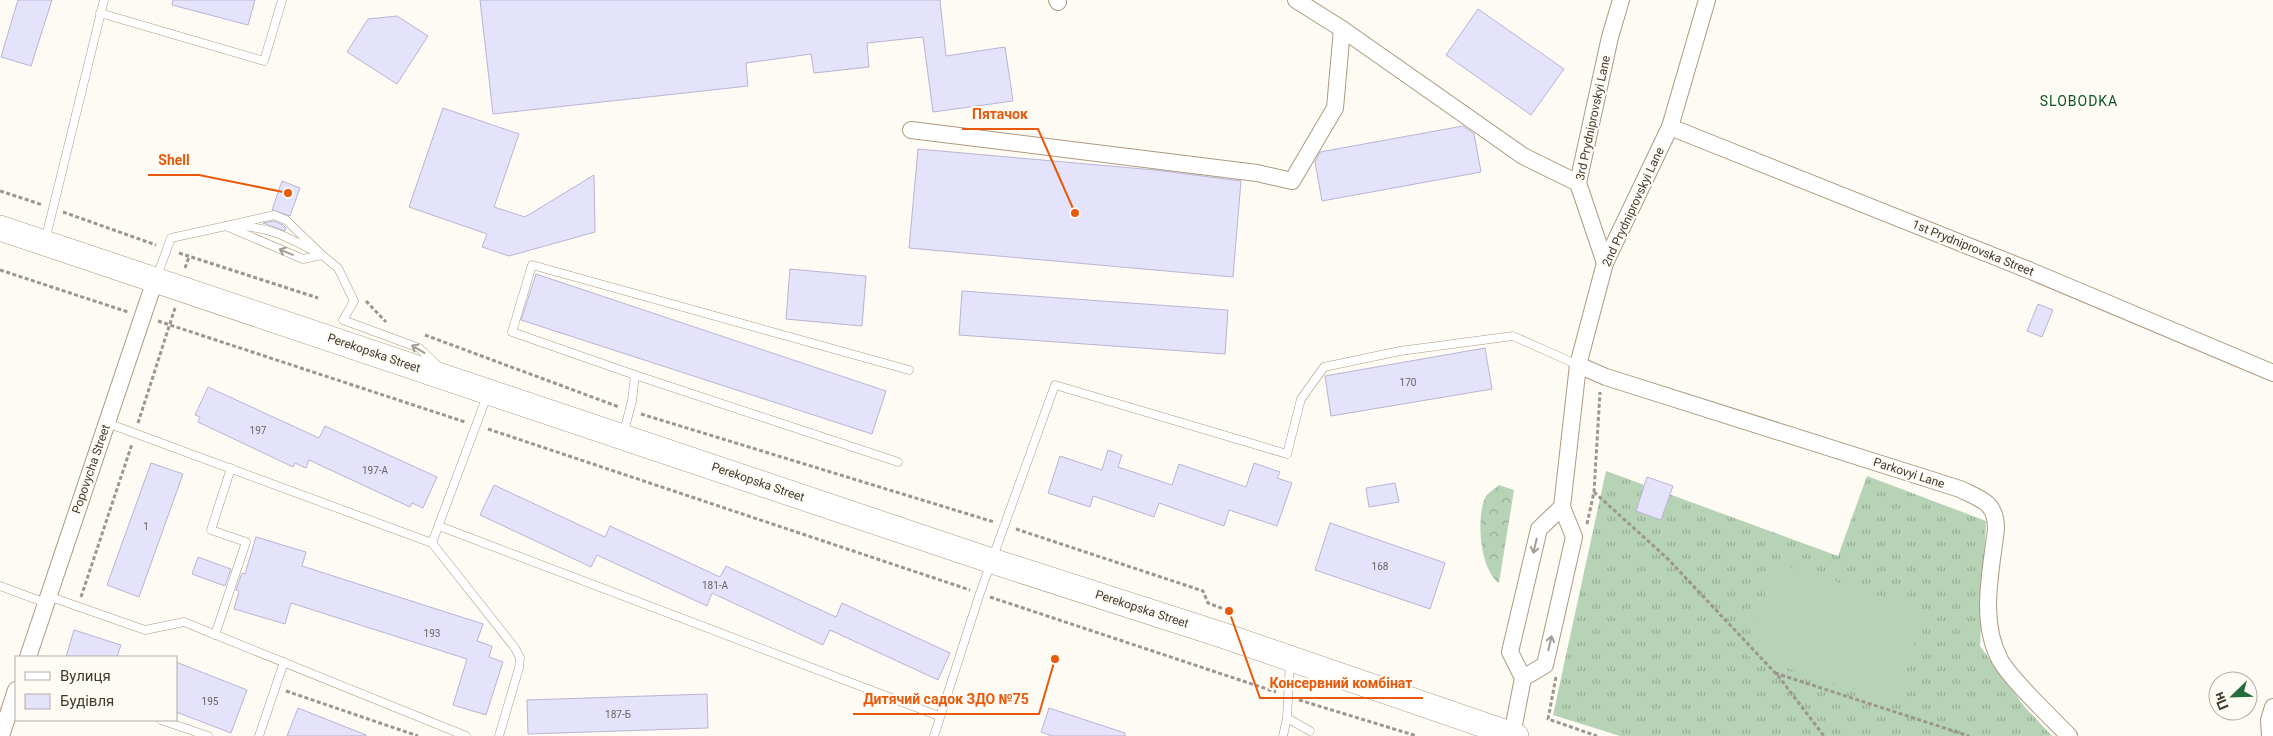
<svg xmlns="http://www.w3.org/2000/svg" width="2273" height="736" font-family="Roboto,sans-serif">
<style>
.grass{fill:url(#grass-tufts)}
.forest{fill:url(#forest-crowns)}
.garden{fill:#b6d3b6}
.building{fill:#e5e2fc;stroke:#b8b5d3}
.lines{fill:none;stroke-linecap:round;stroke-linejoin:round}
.service-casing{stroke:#ad9980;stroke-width:9}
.minor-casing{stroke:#ad9980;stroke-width:18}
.primary-casing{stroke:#ad9980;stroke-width:26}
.path{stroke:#9d968d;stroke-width:3;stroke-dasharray:4 2.5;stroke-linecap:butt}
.service{stroke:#fff;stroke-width:8}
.minor{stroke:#fff;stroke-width:16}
.primary{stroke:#fff;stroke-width:25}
.oneway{stroke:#a09c96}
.labels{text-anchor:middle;stroke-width:4;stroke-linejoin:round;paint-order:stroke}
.number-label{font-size:10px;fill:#6b6362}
.street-label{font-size:12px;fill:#42392e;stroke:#fefaf4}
.neighbourhood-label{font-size:14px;letter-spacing:1px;fill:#0e5529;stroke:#fefaf4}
.leader{fill:none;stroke:#e8590c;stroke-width:2}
.callout-dot{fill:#e8590c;stroke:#fefaf4;stroke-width:2}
.callout-label{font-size:14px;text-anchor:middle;font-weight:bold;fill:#e8590c;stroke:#fefaf4;stroke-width:4;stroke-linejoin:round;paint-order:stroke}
</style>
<defs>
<pattern id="grass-tufts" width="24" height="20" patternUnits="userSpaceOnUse" patternTransform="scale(1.25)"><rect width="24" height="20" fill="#b6d3b6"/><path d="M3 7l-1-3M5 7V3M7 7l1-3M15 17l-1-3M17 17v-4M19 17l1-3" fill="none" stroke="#96ac94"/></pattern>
<pattern id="forest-crowns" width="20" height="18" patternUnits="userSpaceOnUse" patternTransform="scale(1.25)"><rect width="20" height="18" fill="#b6d3b6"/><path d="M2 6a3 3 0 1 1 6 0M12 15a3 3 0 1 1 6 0" fill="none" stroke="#96ac94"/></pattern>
</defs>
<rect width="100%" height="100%" fill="#fefaf4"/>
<polygon class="grass" points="1606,471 1838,556 1867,476 1986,521 1980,646 2024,706 2052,736 1620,736 1553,715"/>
<path class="forest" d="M1499,485l15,5 -15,93c-19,-13 -23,-65 -14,-85 2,-5 10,-9 14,-13z"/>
<polygon class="garden" points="1775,562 1925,610 1896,703 1746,655"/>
<g class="building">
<polygon points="18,0 52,0 31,66 1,57"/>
<polygon points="173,0 255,0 248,25 172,5"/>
<polygon points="480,0 940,0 946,56 1005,47 1013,101 933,112 923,37 867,43 869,67 814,73 811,54 746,63 748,86 493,114"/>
<polygon points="1478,9 1564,69 1531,115 1446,55"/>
<polygon points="397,16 428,36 397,84 347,52 368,19"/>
<polygon points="443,108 519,134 494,207 525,217 594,175 595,232 509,256 482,247 487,234 409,207"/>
<polygon points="1463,126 1474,134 1481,172 1322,201 1315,162 1320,152"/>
<polygon points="918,149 1155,170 1241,181 1233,277 909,248"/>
<polygon points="282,181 300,188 290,216 272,210"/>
<polygon points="274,221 283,225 286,228 285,231 263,223"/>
<polygon points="790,269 866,276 862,326 786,319"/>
<polygon points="536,274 886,391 872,434 521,320"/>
<polygon points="962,291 1228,310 1225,354 959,335"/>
<polygon points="2038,304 2053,310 2042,337 2027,331"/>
<polygon points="1485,348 1492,389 1331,416 1325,376"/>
<polygon points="208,387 319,438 325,426 437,477 423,508 412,503 410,507 309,460 306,468 295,463 293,467 198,422 200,417 195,415"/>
<polygon points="1108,450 1122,455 1118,467 1172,485 1179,464 1246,487 1254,463 1280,472 1277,478 1292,483 1277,526 1229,510 1224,526 1159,503 1154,517 1093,496 1090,507 1048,493 1060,456 1102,470"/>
<polygon points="151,463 183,474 139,597 107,585"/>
<polygon points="1647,477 1673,486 1661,520 1636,511"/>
<polygon points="1395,483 1399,502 1369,507 1366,488"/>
<polygon points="494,485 605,537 610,526 720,577 726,566 836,617 842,603 950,653 938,680 830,630 823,645 712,593 707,606 597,555 591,567 480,515"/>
<polygon points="1330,523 1445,563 1430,609 1315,570"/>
<polygon points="256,537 306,552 302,566 483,624 477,641 492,646 489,657 503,662 486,715 453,705 467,659 291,603 285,624 234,609 239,591 236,590 242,573 245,574"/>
<polygon points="198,557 231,569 225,586 192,574"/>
<polygon points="74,630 121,645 117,657 66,657"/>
<polygon points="176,662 247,690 231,733 176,712"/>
<polygon points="707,694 708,728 528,734 527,700"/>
<polygon points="298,708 366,735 366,736 287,736"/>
<polygon points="1049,708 1125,733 1125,736 1052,736 1041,732"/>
</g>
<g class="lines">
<defs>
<g id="service">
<polyline points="100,13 264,61 282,0"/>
<polyline points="226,226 274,215 286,220 322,255"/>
<path d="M238,226c31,1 49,11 76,25"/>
<polyline points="45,241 104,0"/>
<polyline points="157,276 171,238 226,226 303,259 322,255 338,268 354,301 343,320 419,348 438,366"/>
<polyline points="635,375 898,462"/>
<polyline points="107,423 432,543 515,648 520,658 519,668 499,736"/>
<polyline points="623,435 632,401 635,375 512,332 532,265 909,370"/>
<polyline points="439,526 939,716"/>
<polyline points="432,543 487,396"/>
<polyline points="0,586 46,603"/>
<polyline points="48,596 145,630 184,622 466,736"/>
<polyline points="215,635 246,542 211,530 231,468"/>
<polyline points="1287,718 1310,731"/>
<polyline points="161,720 208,736"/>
<polyline points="259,736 284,662"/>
<polyline points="934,736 980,593 1055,385 1287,454 1301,399 1324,367 1400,351 1513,336 1578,365"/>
<polyline points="1283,736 1287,718 1290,661"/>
</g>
<g id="minor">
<polyline points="1057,0 1058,2"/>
<polyline points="1296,0 1342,29"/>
<polyline points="1670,127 2031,271 2273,373"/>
<polyline points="911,130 1257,173 1292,181 1335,108 1342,29 1523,156 1578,183"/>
<polyline points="1605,263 1578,183 1610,37 1621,0"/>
<path d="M1578,365l28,12 354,112c22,11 36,13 36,40 -5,43 -17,91 4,131 13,22 50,56 69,76"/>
<polyline points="28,657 155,280"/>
<polyline points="1523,678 1545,665 1574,537 1562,507 1578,365 1605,263 1670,127 1707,0"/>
<polyline points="1512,735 1523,678 1510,652 1539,529 1562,507"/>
<polyline points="1,736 16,690"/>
<polyline points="2270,736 2269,720 2273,707"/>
</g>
<polyline id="primary" points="0,228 992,561 1222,635 1516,736"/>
</defs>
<use href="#service" class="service-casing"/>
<use href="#minor" class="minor-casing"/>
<use href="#primary" class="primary-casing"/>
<g class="path">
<polyline points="0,191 43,205"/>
<polyline points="63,212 156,245"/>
<polyline points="179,253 318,298"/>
<polyline points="185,268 189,257"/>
<polyline points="0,270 128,312"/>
<polyline points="366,301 386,322"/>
<polyline points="158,321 465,422"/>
<polyline points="425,335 619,407"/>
<polyline points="641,414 994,522"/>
<polyline points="138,423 175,308"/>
<polyline points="488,429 970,590"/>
<polyline points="1594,492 1668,559 1779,677 1824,736"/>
<polyline points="1587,524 1594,492 1600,392"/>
<polyline points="1016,529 1203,591 1208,603 1229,611"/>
<polyline points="81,597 132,444"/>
<polyline points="990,597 1276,692"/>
<polyline points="1775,673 1969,736"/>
<polyline points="1556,677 1548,719 1597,736"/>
<polyline points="286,691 418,736"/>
<polyline points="1299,700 1417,736"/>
</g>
<use href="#service" class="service"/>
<use href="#minor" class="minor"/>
<use href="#primary" class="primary"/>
</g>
<defs><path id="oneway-shaft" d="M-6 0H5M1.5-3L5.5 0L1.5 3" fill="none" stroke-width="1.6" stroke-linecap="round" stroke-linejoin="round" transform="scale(1.25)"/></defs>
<g class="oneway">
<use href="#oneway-shaft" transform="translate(286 252) rotate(-157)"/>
<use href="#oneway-shaft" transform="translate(418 349) rotate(-149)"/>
<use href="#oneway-shaft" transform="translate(1535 546) rotate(103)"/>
<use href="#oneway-shaft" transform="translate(1550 643) rotate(-77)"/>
</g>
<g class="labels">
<g class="number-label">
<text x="1408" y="386">170</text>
<text x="258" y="434">197</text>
<text x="375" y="474">197-А</text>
<text x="146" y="530">1</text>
<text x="1380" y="570">168</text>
<text x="715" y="589">181-А</text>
<text x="432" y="637">193</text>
<text x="210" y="705">195</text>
<text x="618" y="718">187-Б</text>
</g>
<g class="street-label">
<text transform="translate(1593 118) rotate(-78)" y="4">3rd Prydniprovskyi Lane</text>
<text transform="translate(1633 207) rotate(-65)" y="4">2nd Prydniprovskyi Lane</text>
<text transform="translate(1973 248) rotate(22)" y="4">1st Prydniprovska Street</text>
<text transform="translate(374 353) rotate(19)" y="4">Perekopska Street</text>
<text transform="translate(91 469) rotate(-71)" y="4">Popovycha Street</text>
<text transform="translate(1909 473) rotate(18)" y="4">Parkovyi Lane</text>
<text transform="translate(758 482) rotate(19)" y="4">Perekopska Street</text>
<text transform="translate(1142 609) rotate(18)" y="4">Perekopska Street</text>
</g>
<g class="neighbourhood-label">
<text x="2079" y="106">SLOBODKA</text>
</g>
</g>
<path class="leader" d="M1075 213L1038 129H962M288 193L199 175H148M1229 611L1260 698H1423M1055 659L1039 714H853"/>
<g class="callout-dot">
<circle cx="1075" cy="213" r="5"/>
<circle cx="288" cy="193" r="5"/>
<circle cx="1229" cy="611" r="5"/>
<circle cx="1055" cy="659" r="5"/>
</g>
<g class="callout-label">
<text x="1000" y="119">Пятачок</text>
<text x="174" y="165">Shell</text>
<text x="1341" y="688">Консервний комбінат</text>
<text x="946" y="704">Дитячий садок ЗДО №75</text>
</g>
<rect x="15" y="656" width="162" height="65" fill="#fefaf4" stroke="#b3ada5"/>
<rect x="25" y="672" width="25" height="8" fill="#ffffff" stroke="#b3ada5"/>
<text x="60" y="681" font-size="15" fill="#42392e">Вулиця</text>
<rect x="25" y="694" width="25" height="15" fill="#e5e2fc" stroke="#b3ada5"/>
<text x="60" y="706" font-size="15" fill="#42392e">Будівля</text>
<g transform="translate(2233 696) rotate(247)"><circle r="24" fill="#fefaf4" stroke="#b3ada5"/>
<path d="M0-4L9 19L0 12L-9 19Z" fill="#246d3b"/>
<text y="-8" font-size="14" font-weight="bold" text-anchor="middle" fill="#42392e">Пн</text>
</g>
</svg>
